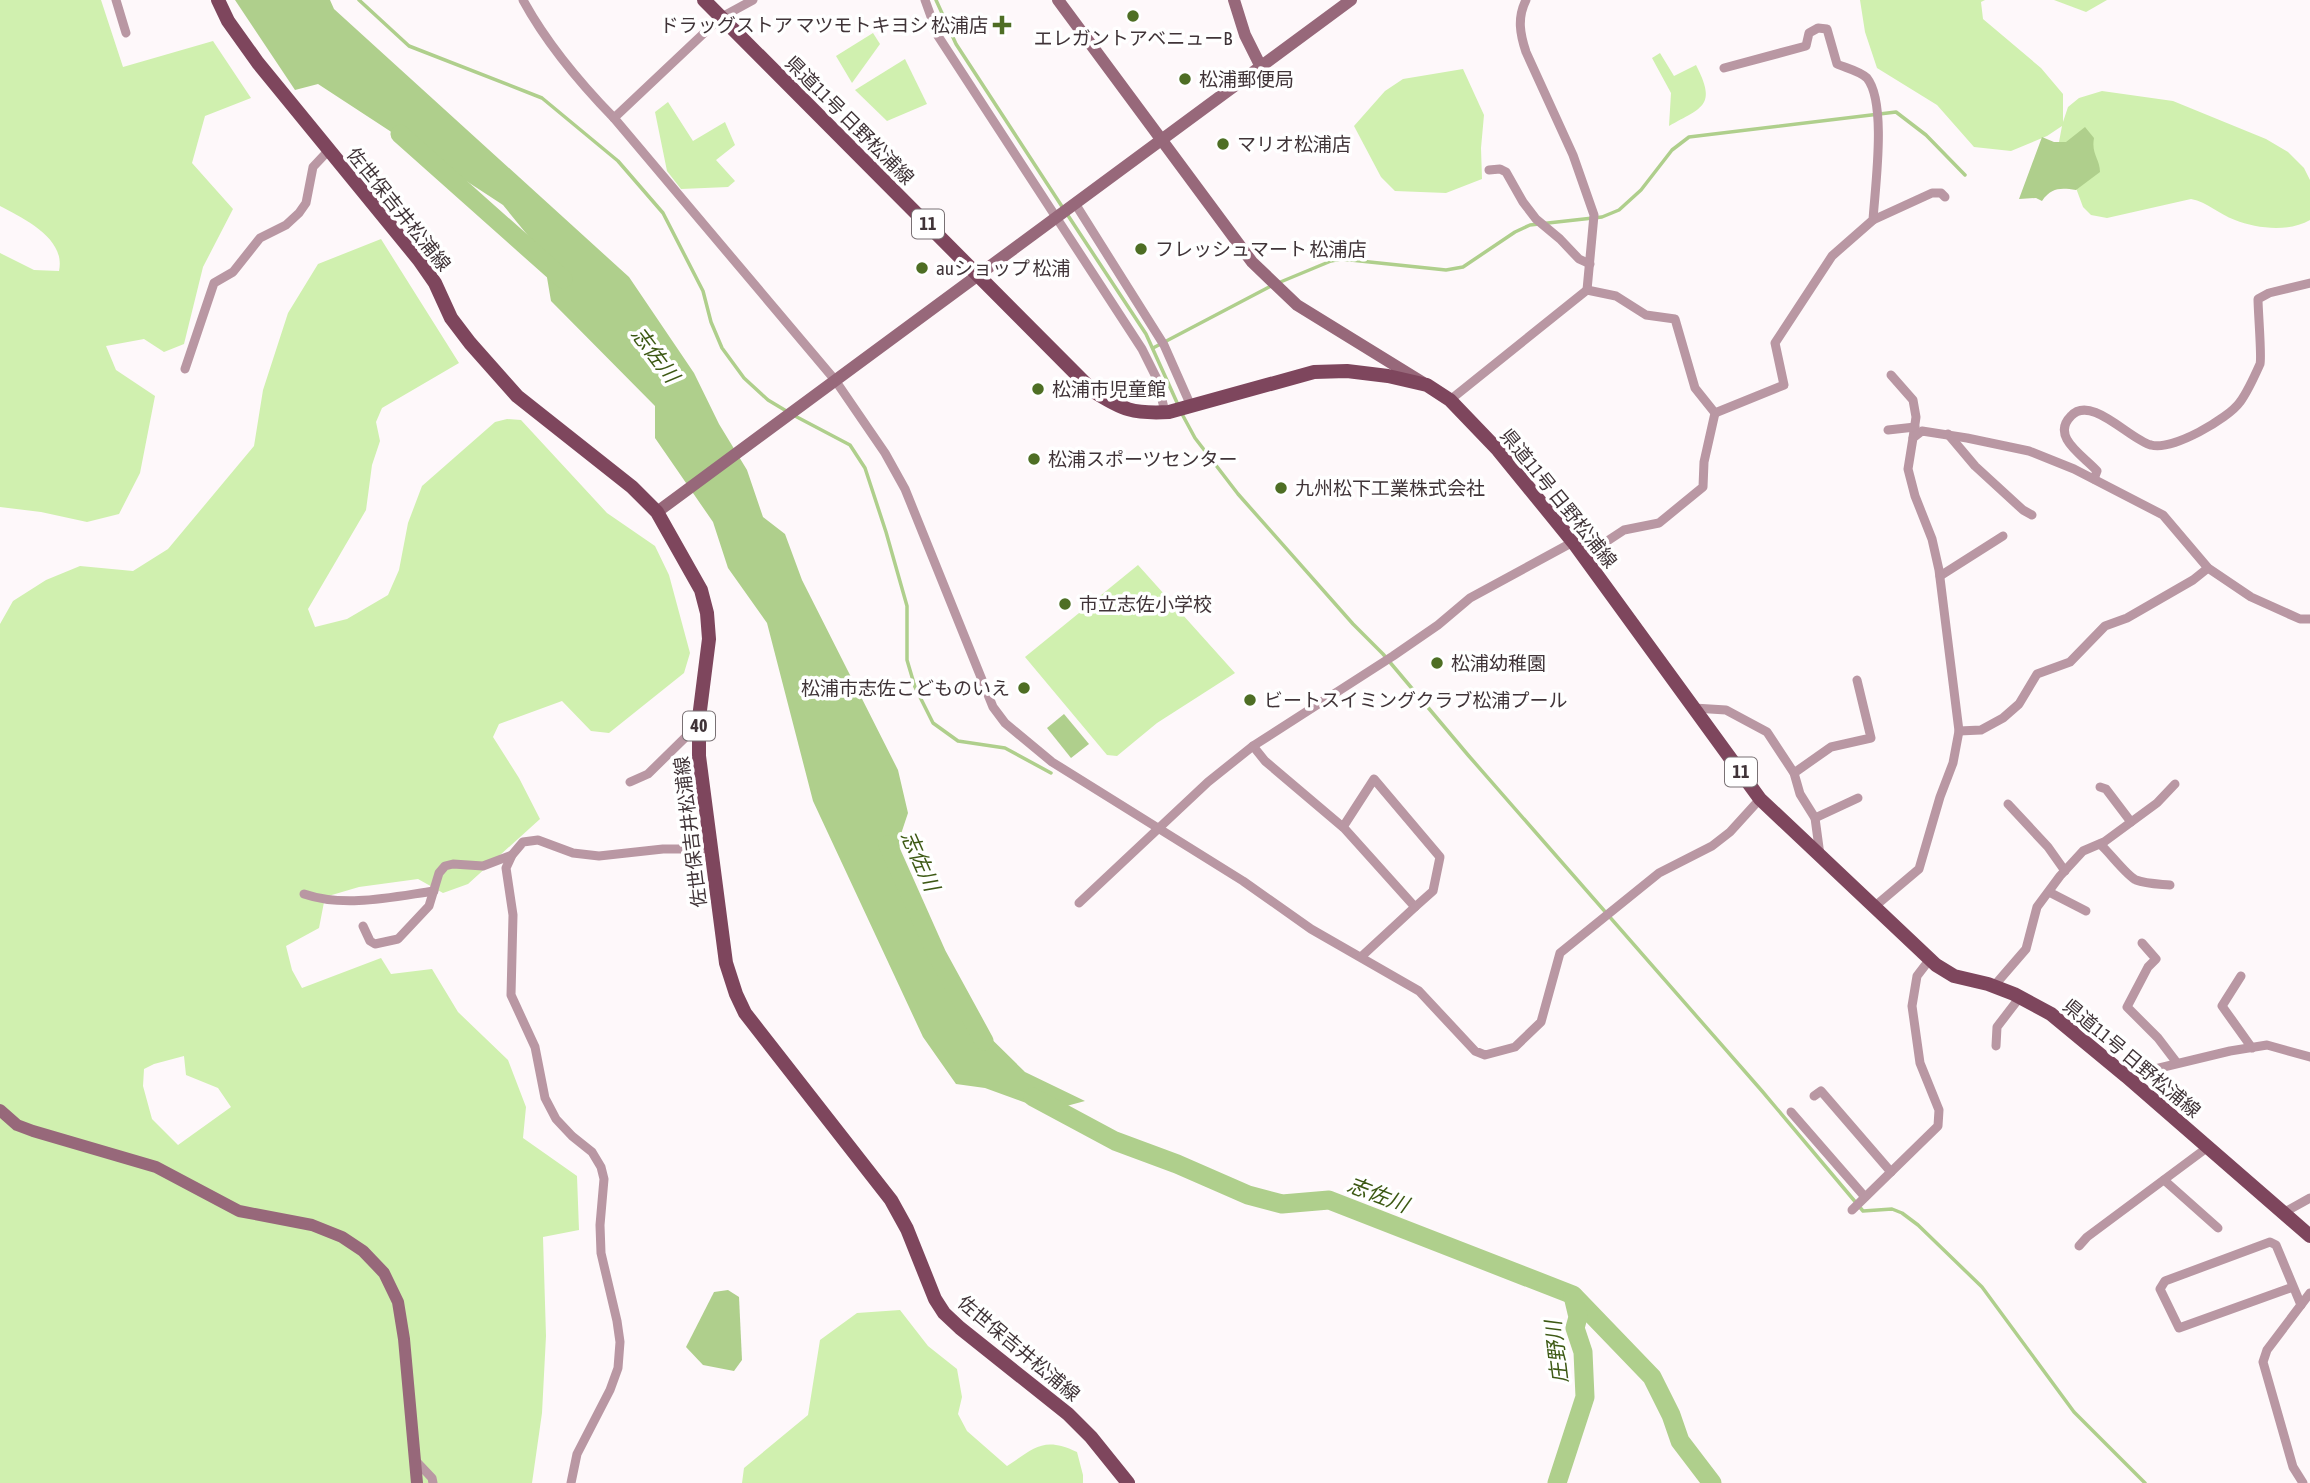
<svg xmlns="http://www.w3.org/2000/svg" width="2310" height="1483" font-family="'Asap Condensed','Noto Sans JP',sans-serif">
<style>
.green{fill:#d0f0af;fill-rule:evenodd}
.water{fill:#afcf8c}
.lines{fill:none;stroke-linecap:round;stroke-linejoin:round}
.stream{stroke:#afcf8c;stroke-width:3.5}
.river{stroke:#afcf8c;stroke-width:19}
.street{stroke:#b997a3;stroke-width:9}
.secondary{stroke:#97687a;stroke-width:12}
.primary{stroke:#7e465d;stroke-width:14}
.poi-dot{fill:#4e6e24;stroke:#fff;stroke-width:2.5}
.labels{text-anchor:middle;stroke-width:7;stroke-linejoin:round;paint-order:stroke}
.shield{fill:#fff;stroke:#797174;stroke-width:2}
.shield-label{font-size:18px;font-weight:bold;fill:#403438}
.poi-label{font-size:19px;fill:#403438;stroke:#fff;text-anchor:start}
.street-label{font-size:19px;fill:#403438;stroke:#fff}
.water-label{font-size:21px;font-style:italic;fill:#3d5914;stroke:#fff}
</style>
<rect width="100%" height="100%" fill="#fef8fa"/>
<g class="green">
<path d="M0,0h101l22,67 90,-26 38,57 -46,18 -13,47 41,46 -30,58 -19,77 -20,8 -20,-13 -38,7 10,24 39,26 -15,77 -21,41 -32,8 -46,-10 -41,-5v-254l34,17 25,1c7,-33 -35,-52 -59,-65z"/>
<path d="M1860,0h125l-4,2 2,17 58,49 22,26v28l5,-15 11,-9 23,-7 71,10 93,38 22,13 16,16 6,12v40c-20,12 -53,9 -75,0 -17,-6 -27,-18 -44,-21l-84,19 -16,-3 -8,-8 -24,-65 3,-16 -15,10 -36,15 -37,-4 -37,-42 -60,-37 -12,-36z"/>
<polygon points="2054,0 2107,0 2086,12"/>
<polygon points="873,33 880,44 852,83 836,56"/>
<path d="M1660,53l14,23 22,-11c21,41 7,42 -27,61l2,-33 -19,-35z"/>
<polygon points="905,59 927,104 887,121 855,90"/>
<polygon points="1463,69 1484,115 1481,148 1482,179 1446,193 1395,191 1381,177 1354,126 1385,91 1403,79"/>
<polygon points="668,102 693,141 725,122 735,145 716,160 735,181 728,187 681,189 667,171 655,112"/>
<path d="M381,239l78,124 -77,45 -6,14 4,19 -8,24 -6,45 -58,99 7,18 32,-8 41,-24 11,-25 9,-47 14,-37 73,-64 12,-3 14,1 86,93 48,33 14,29 21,78 -6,20 -75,60 -18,-2 -29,-30 -63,23 -6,13 26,41 21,41 -72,65 -25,9 -25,-14 -59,8 -34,10 -6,31 -33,18 6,24 10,18 79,-30 10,16 41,-5 26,43 50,48 18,47 -3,31 54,38 2,54 -36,7 3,99 -4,77 -10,70h-532v-859l13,-23 33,-21 34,-14 53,5 35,-22 86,-103 9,-56 25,-77 30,-49zM184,1056l2,19 32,13 13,19 -53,38 -26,-26 -9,-33 1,-17 10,-5z"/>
<polygon points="1138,565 1235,673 1157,723 1117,756 1107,755 1025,657"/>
<path d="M900,1310l28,36 29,23 5,28 -4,17 9,17 40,35c28,-18 36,-30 70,-14l6,23v8h-341l2,-15 64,-53 12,-75 37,-27z"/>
</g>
<g class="water">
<polygon points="235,0 330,0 334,9 629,277 694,373 719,424 747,470 763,517 785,534 802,580 898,770 908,813 900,837 898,885 920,935 963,1011 1025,1072 1085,1101 1048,1111 985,1088 956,1084 923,1037 813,801 767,623 728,568 713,522 655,438 655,406 551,301 543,254 503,205 318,84 295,90"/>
<path d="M2085,127l9,11c-3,16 6,21 6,34l-24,18c-15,-2 -24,-3 -34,11l-6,-3 -17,1 23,-62 12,5h12z"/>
<polygon points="1064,714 1089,744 1071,758 1047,728"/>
<polygon points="728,1290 739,1297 742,1360 734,1371 703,1365 686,1347 714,1292"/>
</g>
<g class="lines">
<g class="stream">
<polyline points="359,0 409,46 542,98 618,161 663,213 703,291 711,322 722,348 744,378 768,400 788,412"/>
<polyline points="936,0 956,44 1063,208"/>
<polyline points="1067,214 1146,334 1179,407"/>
<polyline points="1278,283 1331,261 1341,259 1446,270 1463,267 1515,232 1530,225 1602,217 1619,210 1641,190 1672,150 1689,137 1896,112 1926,135 1965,175"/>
<polyline points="1153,348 1271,286"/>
<polyline points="1182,414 1195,438 1238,494 1353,624 1383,654 1468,755 1762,1091 1863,1211 1892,1209 1902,1213 1918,1225 1982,1287 2074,1412 2145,1483"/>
<polyline points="795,416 850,445 865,468 886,532 907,606 907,660 915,687 933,723 958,741 1005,748 1051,773"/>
</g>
<g class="river">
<polyline points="400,134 563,279"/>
<polyline points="888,845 937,955 984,1041"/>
<polyline points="1033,1097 1115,1141 1177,1164 1248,1195 1282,1204 1329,1200 1573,1295 1652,1377 1671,1415 1680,1441 1712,1483"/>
<polyline points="1557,1483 1585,1397 1583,1352 1575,1328 1578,1317 1573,1296"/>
</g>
<g class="street">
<polyline points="116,0 126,33"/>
<path d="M523,0c24,44 56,82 91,118"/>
<polyline points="753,0 720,18 614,118 835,380 885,453 905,489 993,707 1005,723 1052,762 1243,881 1311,929 1419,991 1475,1051 1485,1055 1515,1047 1541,1022 1560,953 1659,873 1712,846 1730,832 1760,799"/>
<polyline points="925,0 938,36 1142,349 1157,379 1165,412"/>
<path d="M1526,0c-9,18 -6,34 0,52l47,103 21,60 -7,75"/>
<polyline points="1489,170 1500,169 1506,172 1523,202 1536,219 1560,239 1579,259 1590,264"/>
<polyline points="1076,205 1164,345 1191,406"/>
<polyline points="1873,220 1932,193 1941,193 1945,197"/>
<polyline points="185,369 214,283 233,272 260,238 286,225 299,213 306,203 313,167 328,151"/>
<polyline points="1891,375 1913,400 1916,417 1913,438"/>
<polyline points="1450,400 1587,290 1616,296 1646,315 1675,319 1695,388 1715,413 1704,462 1703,487 1659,523 1624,530 1583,557"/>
<path d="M1715,413l69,-28 -9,-42 57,-87 41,-36c2,-33 14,-117 -6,-142 -7,-7 -21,-10 -30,-14l-10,-35 -9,-1 -9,5 -3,13 -82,22"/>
<polyline points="1888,430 1915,427"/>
<polyline points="1948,434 1975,466 2023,510 2032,515"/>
<path d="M2094,479l3,-8c-13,-15 -47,-34 -26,-55 20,-22 59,24 80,29 21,6 77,-26 89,-43 6,-8 16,-29 20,-38 2,-6 -2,-53 -2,-65l11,-6 41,-10"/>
<polyline points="1940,576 2003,536"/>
<polyline points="1694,708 1726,710 1767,732 1794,773 1800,794 1815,818 1820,855"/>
<polyline points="1959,731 1981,730 2003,718 2019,704 2037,674 2070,662 2105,626 2127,618 2193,580 2208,568"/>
<polyline points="1253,746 1265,761 1344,828 1415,907 1362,956"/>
<polyline points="1794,773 1831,747 1871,738 1857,680"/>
<polyline points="630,782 648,774 699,724"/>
<polyline points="2100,787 2106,789 2131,822"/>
<polyline points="2008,804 2048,847 2065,871"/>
<polyline points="1815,818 1858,798"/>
<polyline points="1343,827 1374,779 1440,857 1433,891 1415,907"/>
<path d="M2100,844c9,8 27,32 36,36 10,4 24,4 34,5"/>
<polyline points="2049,892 2086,911"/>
<path d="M304,894c41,14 88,3 130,-3"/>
<polyline points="1079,903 1208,782 1253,746 1393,656 1438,625 1470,598 1573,542"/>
<polyline points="1874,907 1919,869 1940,797 1953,763 1959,731 1939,570 1932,539 1915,496 1908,469 1913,438 1922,431 1967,438 2029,451 2074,469 2163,515 2208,568 2251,597 2300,619 2310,619"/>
<polyline points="363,926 370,941 375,944 398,939 429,906 439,873 445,866 453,864 483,866 512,855"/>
<polyline points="2142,943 2156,959 2148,967 2127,1007 2158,1038 2177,1063"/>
<polyline points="2241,976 2222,1006 2252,1048"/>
<polyline points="1994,986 2026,949 2037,907 2060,876 2083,851 2104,842 2157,803 2175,784"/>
<polyline points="1996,1046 1997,1027 2020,997"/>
<polyline points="2126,1076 2230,1051 2267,1045 2310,1057"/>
<polyline points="1814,1096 1821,1091 1891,1172"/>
<polyline points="1791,1112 1865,1197"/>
<polyline points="2164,1180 2218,1228"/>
<polyline points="1852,1210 1938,1126 1939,1110 1920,1063 1912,1006 1917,976 1930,959"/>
<polyline points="2283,1213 2310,1198"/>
<polyline points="2079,1246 2087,1237 2208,1147"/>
<polyline points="2293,1287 2179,1328 2160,1289 2165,1281 2270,1242 2276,1245 2301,1305"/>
<polyline points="415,1460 432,1478 433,1483"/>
<polyline points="571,1483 577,1454 610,1390 618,1368 620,1342 617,1321 601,1253 600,1225 604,1179 601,1167 592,1152 572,1136 556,1119 545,1098 535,1047 511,995 513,915 506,868 512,855 523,842 538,840 573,853 599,856 663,849 710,849"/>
<polyline points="2303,1483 2293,1467 2263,1362 2267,1350 2310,1293"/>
</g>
<g class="secondary">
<polyline points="1058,0 1252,262 1297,305 1422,382"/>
<polyline points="1234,0 1245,35 1261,67"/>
<polyline points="657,512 1351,0"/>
<polyline points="0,1110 17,1125 33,1131 156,1167 239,1211 312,1225 342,1237 363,1251 384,1273 398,1302 404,1339 417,1483"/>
</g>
<g class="primary">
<polyline points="218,0 228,21 258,63 419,260 435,283 451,318 470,343 517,396 632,487 657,512 701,590 707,613 709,639 699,718 699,756 726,963 736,994 745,1013 891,1200 907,1229 935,1299 944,1313 960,1328 1068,1414 1091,1437 1128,1483"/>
<path d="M704,0l389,391c30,19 40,23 76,21l145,-40 33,-1 41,5 39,9 23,15 48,50 75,92 187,257 176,166 18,11 34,8 26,10 37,20 75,62 184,160"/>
</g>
</g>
<g class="poi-dot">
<circle cx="1133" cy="16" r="7"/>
<path d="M998.5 14.5h7v7h7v7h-7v7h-7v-7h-7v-7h7z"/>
<circle cx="1185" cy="79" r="7"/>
<circle cx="1223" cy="144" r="7"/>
<circle cx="1141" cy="249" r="7"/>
<circle cx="922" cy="268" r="7"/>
<circle cx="1038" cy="389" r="7"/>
<circle cx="1034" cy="459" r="7"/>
<circle cx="1281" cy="488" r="7"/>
<circle cx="1065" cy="604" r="7"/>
<circle cx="1437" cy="663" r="7"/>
<circle cx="1024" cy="688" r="7"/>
<circle cx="1250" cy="700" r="7"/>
</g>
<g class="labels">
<g class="shield">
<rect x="912" y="209.5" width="32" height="29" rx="5"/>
<rect x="683" y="711.5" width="32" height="29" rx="5"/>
<rect x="1725" y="757.5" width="32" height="29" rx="5"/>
</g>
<g class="shield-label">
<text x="928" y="230">11</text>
<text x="699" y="732">40</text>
<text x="1741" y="778">11</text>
</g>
<g class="poi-label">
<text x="988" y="32" text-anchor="end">ドラッグストア マツモトキヨシ 松浦店</text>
<text x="1133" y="45" text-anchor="middle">エレガントアベニューB</text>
<text x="1199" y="86">松浦郵便局</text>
<text x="1237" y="151">マリオ松浦店</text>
<text x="1155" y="256">フレッシュマート 松浦店</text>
<text x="936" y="275">auショップ 松浦</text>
<text x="1052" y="396">松浦市児童館</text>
<text x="1048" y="466">松浦スポーツセンター</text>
<text x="1295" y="495">九州松下工業株式会社</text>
<text x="1079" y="611">市立志佐小学校</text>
<text x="1451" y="670">松浦幼稚園</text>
<text x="1010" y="695" text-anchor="end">松浦市志佐こどものいえ</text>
<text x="1264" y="707">ビートスイミングクラブ松浦プール</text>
</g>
<g class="street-label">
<text transform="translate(850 120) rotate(45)" y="7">県道11号 日野松浦線</text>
<text transform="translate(399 209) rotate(51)" y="7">佐世保吉井松浦線</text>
<text transform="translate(1559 498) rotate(51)" y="7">県道11号 日野松浦線</text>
<text transform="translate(690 832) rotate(-97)" y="7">佐世保吉井松浦線</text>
<text transform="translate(2132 1058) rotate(40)" y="7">県道11号 日野松浦線</text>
<text transform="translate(1019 1348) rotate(40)" y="7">佐世保吉井松浦線</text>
</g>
<g class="water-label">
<text transform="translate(655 355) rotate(53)" y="7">志佐川</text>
<text transform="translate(920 861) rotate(66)" y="7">志佐川</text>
<text transform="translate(1378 1195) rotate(21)" y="7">志佐川</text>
<text transform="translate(1557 1352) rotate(-97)" y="7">庄野川</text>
</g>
</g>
</svg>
